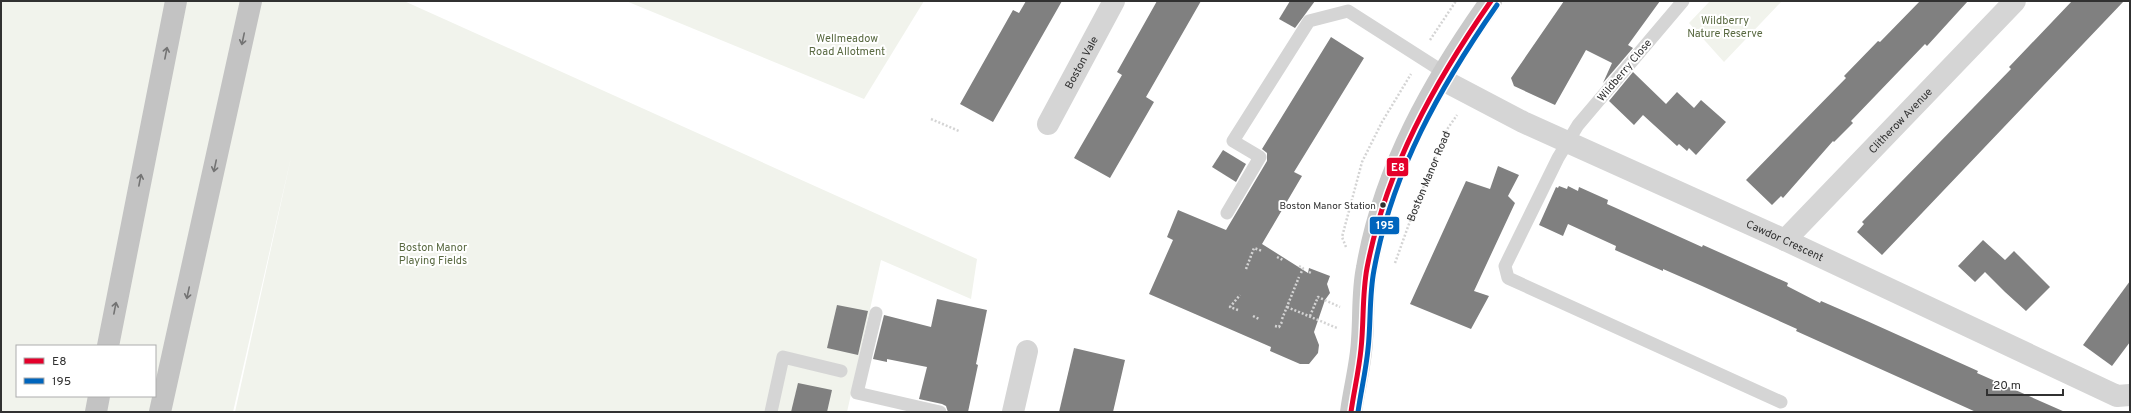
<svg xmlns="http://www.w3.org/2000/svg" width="2131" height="413" font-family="Overpass,sans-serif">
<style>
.green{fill:#f1f3ec;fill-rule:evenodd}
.building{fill:#808080}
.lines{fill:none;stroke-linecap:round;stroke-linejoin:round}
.path{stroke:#d4d4d4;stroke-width:2.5;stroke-dasharray:2 2;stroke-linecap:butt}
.service{stroke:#d5d5d5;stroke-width:13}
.minor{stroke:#d5d5d5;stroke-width:22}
.primary{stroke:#c9c9c9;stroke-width:22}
.motorway{stroke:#c3c3c3;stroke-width:22}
.bus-1-casing{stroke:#fff;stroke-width:8}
.bus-2-casing{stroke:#fff;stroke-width:8}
.bus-1{stroke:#e4002b;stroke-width:5}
.bus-2{stroke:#0065bd;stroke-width:5}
.oneway{stroke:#737373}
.bus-dot{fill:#313131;stroke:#fff;stroke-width:1.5}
.labels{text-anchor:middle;stroke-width:4;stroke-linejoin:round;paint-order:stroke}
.bus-label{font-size:10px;fill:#313131;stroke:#fff;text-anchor:end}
.park-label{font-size:11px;fill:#596941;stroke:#fff}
.street-label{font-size:11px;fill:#313131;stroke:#fff}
.line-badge{stroke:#fff;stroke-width:1.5}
.badge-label{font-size:11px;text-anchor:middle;font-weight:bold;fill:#fff}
</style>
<rect width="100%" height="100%" fill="#fff"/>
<g class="green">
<path d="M1,1h403l573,258 -6,40 -90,-39 -34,152h-612l57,-259 -59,259h-232zM17,346h138v50h-138z"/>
<polygon points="626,1 924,1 864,99"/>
<polygon points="1710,1 1782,1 1724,62 1689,23"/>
</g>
<g class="building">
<polygon points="1026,1 1062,1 993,122 960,104 1013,10 1019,13"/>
<polygon points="1157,1 1201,1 1146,97 1154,102 1110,178 1074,158 1122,75 1117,72"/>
<polygon points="1290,1 1315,1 1295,28 1279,19"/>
<polygon points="1564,1 1660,1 1628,45 1633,48 1603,83 1612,63 1586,50 1555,105 1514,86 1511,78"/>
<polygon points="1920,1 1968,1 1927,46 1925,44 1851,121 1853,123 1834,142 1833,141 1783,198 1781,196 1772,205 1746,180 1846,78 1844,76 1878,41 1880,42"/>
<polygon points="2072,1 2124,1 1882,255 1857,232 1864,224 1862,222 2011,69 2009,67"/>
<polygon points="1331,37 1364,58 1294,172 1302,176 1262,244 1308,273 1309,268 1330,276 1327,284 1330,293 1325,300 1314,332 1319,345 1318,353 1309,364 1300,364 1270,351 1271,347 1149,294 1173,240 1167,237 1178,210 1226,230 1267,161 1267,153 1262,149"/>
<polygon points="1633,72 1666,104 1677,92 1694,108 1701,100 1726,122 1696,155 1689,148 1687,151 1679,144 1677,146 1643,115 1634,125 1609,101"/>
<polygon points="1223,150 1246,164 1236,182 1212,167"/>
<polygon points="1498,166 1519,175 1508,196 1515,203 1474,291 1489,296 1471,329 1410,304 1466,181 1490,189"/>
<polygon points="1559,186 1567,189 1568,186 1578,191 1579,187 1608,200 1607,204 1616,208 1702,247 1703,245 1788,283 1787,286 1820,303 1821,301 1867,321 1978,371 1977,373 2065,412 1976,412 1796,331 1797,329 1702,286 1663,269 1663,271 1615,250 1616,246 1568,224 1563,236 1539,225 1556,187 1558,188"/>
<polygon points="1983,240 2005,260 2014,251 2050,287 2026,311 2005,292 1985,272 1975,282 1958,266"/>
<polygon points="2130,281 2130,342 2112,366 2083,345"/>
<polygon points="937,299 987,310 976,364 978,365 968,412 948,412 946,406 942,404 919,399 927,367 887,359 887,362 873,359 884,315 931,327"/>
<polygon points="837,305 868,311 858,355 827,348"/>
<polygon points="1074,348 1125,360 1113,412 1059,412"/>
<polygon points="798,383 832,390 827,412 791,412"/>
</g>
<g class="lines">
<g class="path">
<polyline points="1430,40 1456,1"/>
<polyline points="931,119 959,131"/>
<polyline points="1346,247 1342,237 1362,162 1382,122 1411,74"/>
<polyline points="1277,257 1283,260"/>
<path id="s1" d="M1395,263l19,-53 34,-82 9,-13"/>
<polyline points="1299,266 1303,268 1301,273"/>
<polyline points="1246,269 1254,248 1262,251"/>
<polyline points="1309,272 1311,273"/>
<polyline points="1287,307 1337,328"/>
<polyline points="1238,310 1230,307 1240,295"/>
<polyline points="1253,316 1259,319"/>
<polyline points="1310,316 1318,297 1340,307"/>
<polyline points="1282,319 1299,277"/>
<polyline points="1275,326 1279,327 1282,322"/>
</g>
<g class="service">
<polyline points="1683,1 1578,125 1558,158 1505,266 1508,278 1781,402"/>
<polyline points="1227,213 1260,157 1233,141 1309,21 1348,11 1445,73"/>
<polyline points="876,313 857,393 940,412"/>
<polyline points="771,412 783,357 841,371"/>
</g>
<g class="minor">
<path id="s2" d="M1441,79l82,43 262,118 332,156 13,-1"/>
<path id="s3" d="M1048,124l66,-123"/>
<path id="s4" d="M1785,240l230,-239"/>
<polyline points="1013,412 1027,351"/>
</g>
<path class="primary" d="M1351,412c3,-24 10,-48 11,-72 2,-24 0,-48 5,-72 17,-99 67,-187 124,-267"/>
<g class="motorway">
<polyline points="108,346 176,1"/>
<polyline points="96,412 99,396"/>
<polyline points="160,412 251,1"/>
</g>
<defs>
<path id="bus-1" d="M1351,412c3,-21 8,-42 10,-63 3,-27 1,-54 6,-81 19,-99 67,-185 124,-267"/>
<path id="bus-2" d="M1358,412c3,-21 8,-42 10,-63 3,-26 1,-53 6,-79 18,-98 66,-183 123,-265"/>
</defs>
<use href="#bus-1" class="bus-1-casing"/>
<use href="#bus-2" class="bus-2-casing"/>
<use href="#bus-1" class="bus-1"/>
<use href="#bus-2" class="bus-2"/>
</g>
<defs><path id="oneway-shaft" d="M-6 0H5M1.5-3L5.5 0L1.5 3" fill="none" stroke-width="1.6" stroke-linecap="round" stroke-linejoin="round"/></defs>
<g class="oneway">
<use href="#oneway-shaft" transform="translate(243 39) rotate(102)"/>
<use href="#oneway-shaft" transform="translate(166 53) rotate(-79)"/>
<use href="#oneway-shaft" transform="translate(215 166) rotate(102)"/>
<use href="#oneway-shaft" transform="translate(140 180) rotate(-79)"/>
<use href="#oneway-shaft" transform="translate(188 293) rotate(102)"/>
<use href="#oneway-shaft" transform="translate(115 308) rotate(-79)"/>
</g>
<circle class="bus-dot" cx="1383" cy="205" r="3.5"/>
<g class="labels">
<g class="bus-label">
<text x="1376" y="209">Boston Manor Station</text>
</g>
<g class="park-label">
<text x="1725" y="24">Wildberry<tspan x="1725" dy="13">Nature Reserve</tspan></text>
<text x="847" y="42">Wellmeadow<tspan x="847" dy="13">Road Allotment</tspan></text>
<text x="433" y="251">Boston Manor<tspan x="433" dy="13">Playing Fields</tspan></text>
</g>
<g class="street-label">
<text dy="4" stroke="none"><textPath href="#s3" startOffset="70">Boston Vale</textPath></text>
<text transform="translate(1624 70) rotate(-50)" y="4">Wildberry Close</text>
<text dy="4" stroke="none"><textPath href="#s4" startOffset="166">Clitherow Avenue</textPath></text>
<text dy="4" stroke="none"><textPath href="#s1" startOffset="93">Boston Manor Road</textPath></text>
<text dy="4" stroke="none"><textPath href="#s2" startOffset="380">Cawdor Crescent</textPath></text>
</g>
</g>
<g class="line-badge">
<rect x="1386" y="157" width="23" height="20" rx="4" fill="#e4002b"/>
<rect x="1369" y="216" width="31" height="19" rx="4" fill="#0065bd"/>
</g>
<g class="badge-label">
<text x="1398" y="171">E8</text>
<text x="1385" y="229">195</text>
</g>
<rect width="2131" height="413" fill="none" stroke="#313131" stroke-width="4"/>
<rect x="16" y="345" width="140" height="52" fill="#ffffff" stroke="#adadad"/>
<rect x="24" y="358" width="20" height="6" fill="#e4002b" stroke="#adadad"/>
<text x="52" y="365" font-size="12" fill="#313131">E8</text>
<rect x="24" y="378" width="20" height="6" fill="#0065bd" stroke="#adadad"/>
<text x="52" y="385" font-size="12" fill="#313131">195</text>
<path d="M1987 389v6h76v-6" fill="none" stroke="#313131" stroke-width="2"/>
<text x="1993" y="389" font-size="12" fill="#313131" stroke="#ffffff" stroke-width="3" paint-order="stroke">20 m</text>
</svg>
